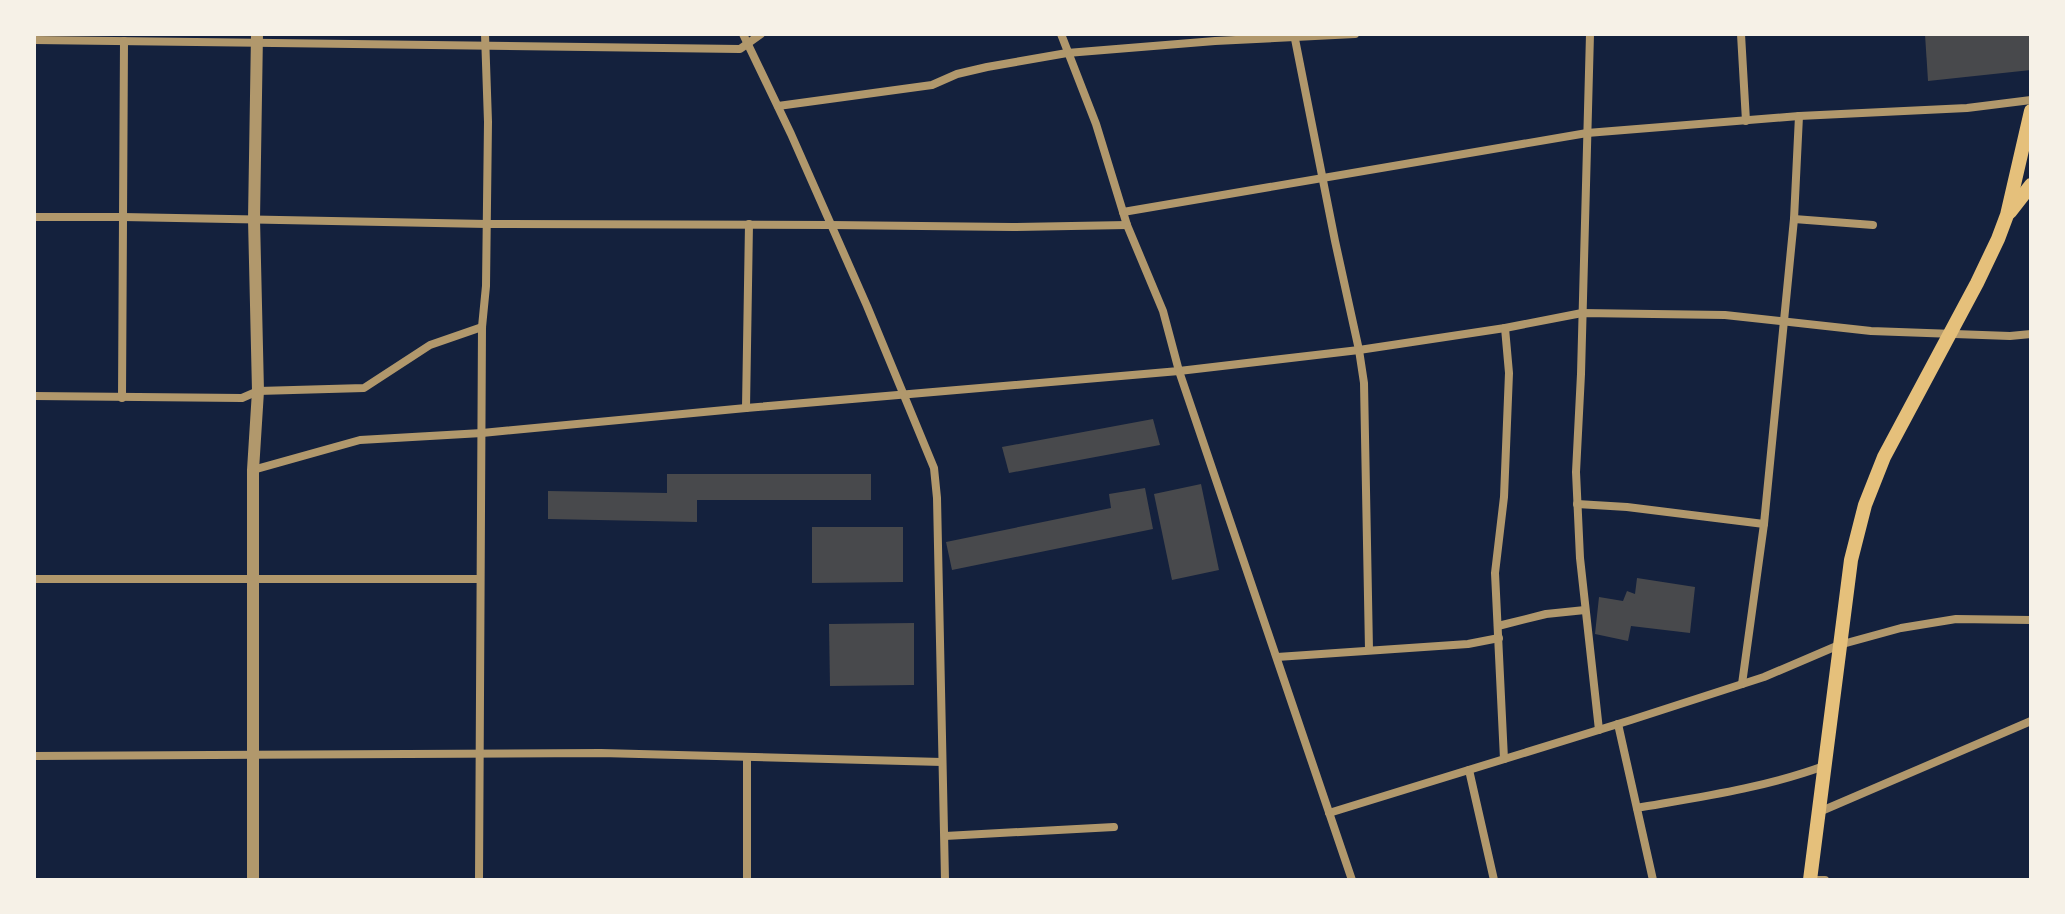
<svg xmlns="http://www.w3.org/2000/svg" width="2065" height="914" font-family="'PT Serif',serif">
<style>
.building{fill:#48494c}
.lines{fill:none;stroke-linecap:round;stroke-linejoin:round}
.minor{stroke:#b1986c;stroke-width:8}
.tertiary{stroke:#b1986c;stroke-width:12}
.secondary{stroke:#e5c07b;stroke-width:14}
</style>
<rect width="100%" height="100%" fill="#14213d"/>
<g class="building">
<polygon points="1925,34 2031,34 2031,70 1928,81"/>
<polygon points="1153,419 1160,445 1009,473 1002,447"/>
<polygon points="667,474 871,474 871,500 697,500 697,522 548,519 548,491 667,493"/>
<polygon points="1201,484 1219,570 1172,580 1154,494"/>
<polygon points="1145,488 1153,529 952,570 946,542 1111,508 1109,494"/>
<polygon points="812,527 903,527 903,582 812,583"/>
<polygon points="1637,578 1695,587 1690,633 1631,626 1628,641 1595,634 1599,597 1623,601 1627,591 1635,594"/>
<polygon points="914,623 914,685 830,686 829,624"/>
</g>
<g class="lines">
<g class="minor">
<polyline points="743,34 791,134 867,306 934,468 937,498 945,880"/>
<polyline points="1061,34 1096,124 1127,225 1163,311 1179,371 1352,880"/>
<polyline points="1294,34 1335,241 1359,350 1364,383 1369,650"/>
<polyline points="1590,34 1581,374 1576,472 1580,558 1599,730"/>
<polyline points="1741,34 1746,121"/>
<polyline points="34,40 740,49 761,34"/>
<polyline points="778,106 932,85 957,74 987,67 1067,53 1215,41 1355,34"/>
<polyline points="1123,212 1587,133 1799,116 1967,108 2031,100"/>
<polyline points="34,217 123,217 487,224 831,225 1012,227 1127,225"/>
<polyline points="1794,219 1873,225"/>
<polyline points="34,396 242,398 258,391 364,388 430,345 482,327"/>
<polyline points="122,398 124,41"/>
<polyline points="746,408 749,224"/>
<polyline points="253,470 360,440 482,433 746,408 1179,371 1359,350 1505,328 1582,313 1725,315 1871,331 2010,336 2031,334"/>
<polyline points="1577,504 1627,507 1764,524"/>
<polyline points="34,579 480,579"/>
<polyline points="1498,626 1546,614 1585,610"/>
<polyline points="1277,657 1468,644 1499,638"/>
<polyline points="1742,684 1764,524 1794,219 1799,116"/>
<polyline points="1618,724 1653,880"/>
<polyline points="34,756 601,753 942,762"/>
<polyline points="747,758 747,880"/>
<polyline points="1504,759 1495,573 1504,497 1509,373 1505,328"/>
<polyline points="1469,770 1494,880"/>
<path d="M1637,808c63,-11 127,-20 187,-42"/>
<polyline points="1819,812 2031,721"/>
<polyline points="1329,813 1631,720 1764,677 1839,645 1901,628 1956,619 2031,620"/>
<polyline points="945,836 1114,827"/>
<polyline points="479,880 482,327 486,286 488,122 485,34"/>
<polyline points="1810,880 1825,880"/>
</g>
<polyline class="tertiary" points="253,880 253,470 258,391 254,219 257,34"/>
<g class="secondary">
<polyline points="2010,212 2031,185"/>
<polyline points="1810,880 1851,560 1865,505 1884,457 1977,283 1998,239 2007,215 2031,111"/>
</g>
</g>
<rect width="2065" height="914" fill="none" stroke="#f6f1e7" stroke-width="72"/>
</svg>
